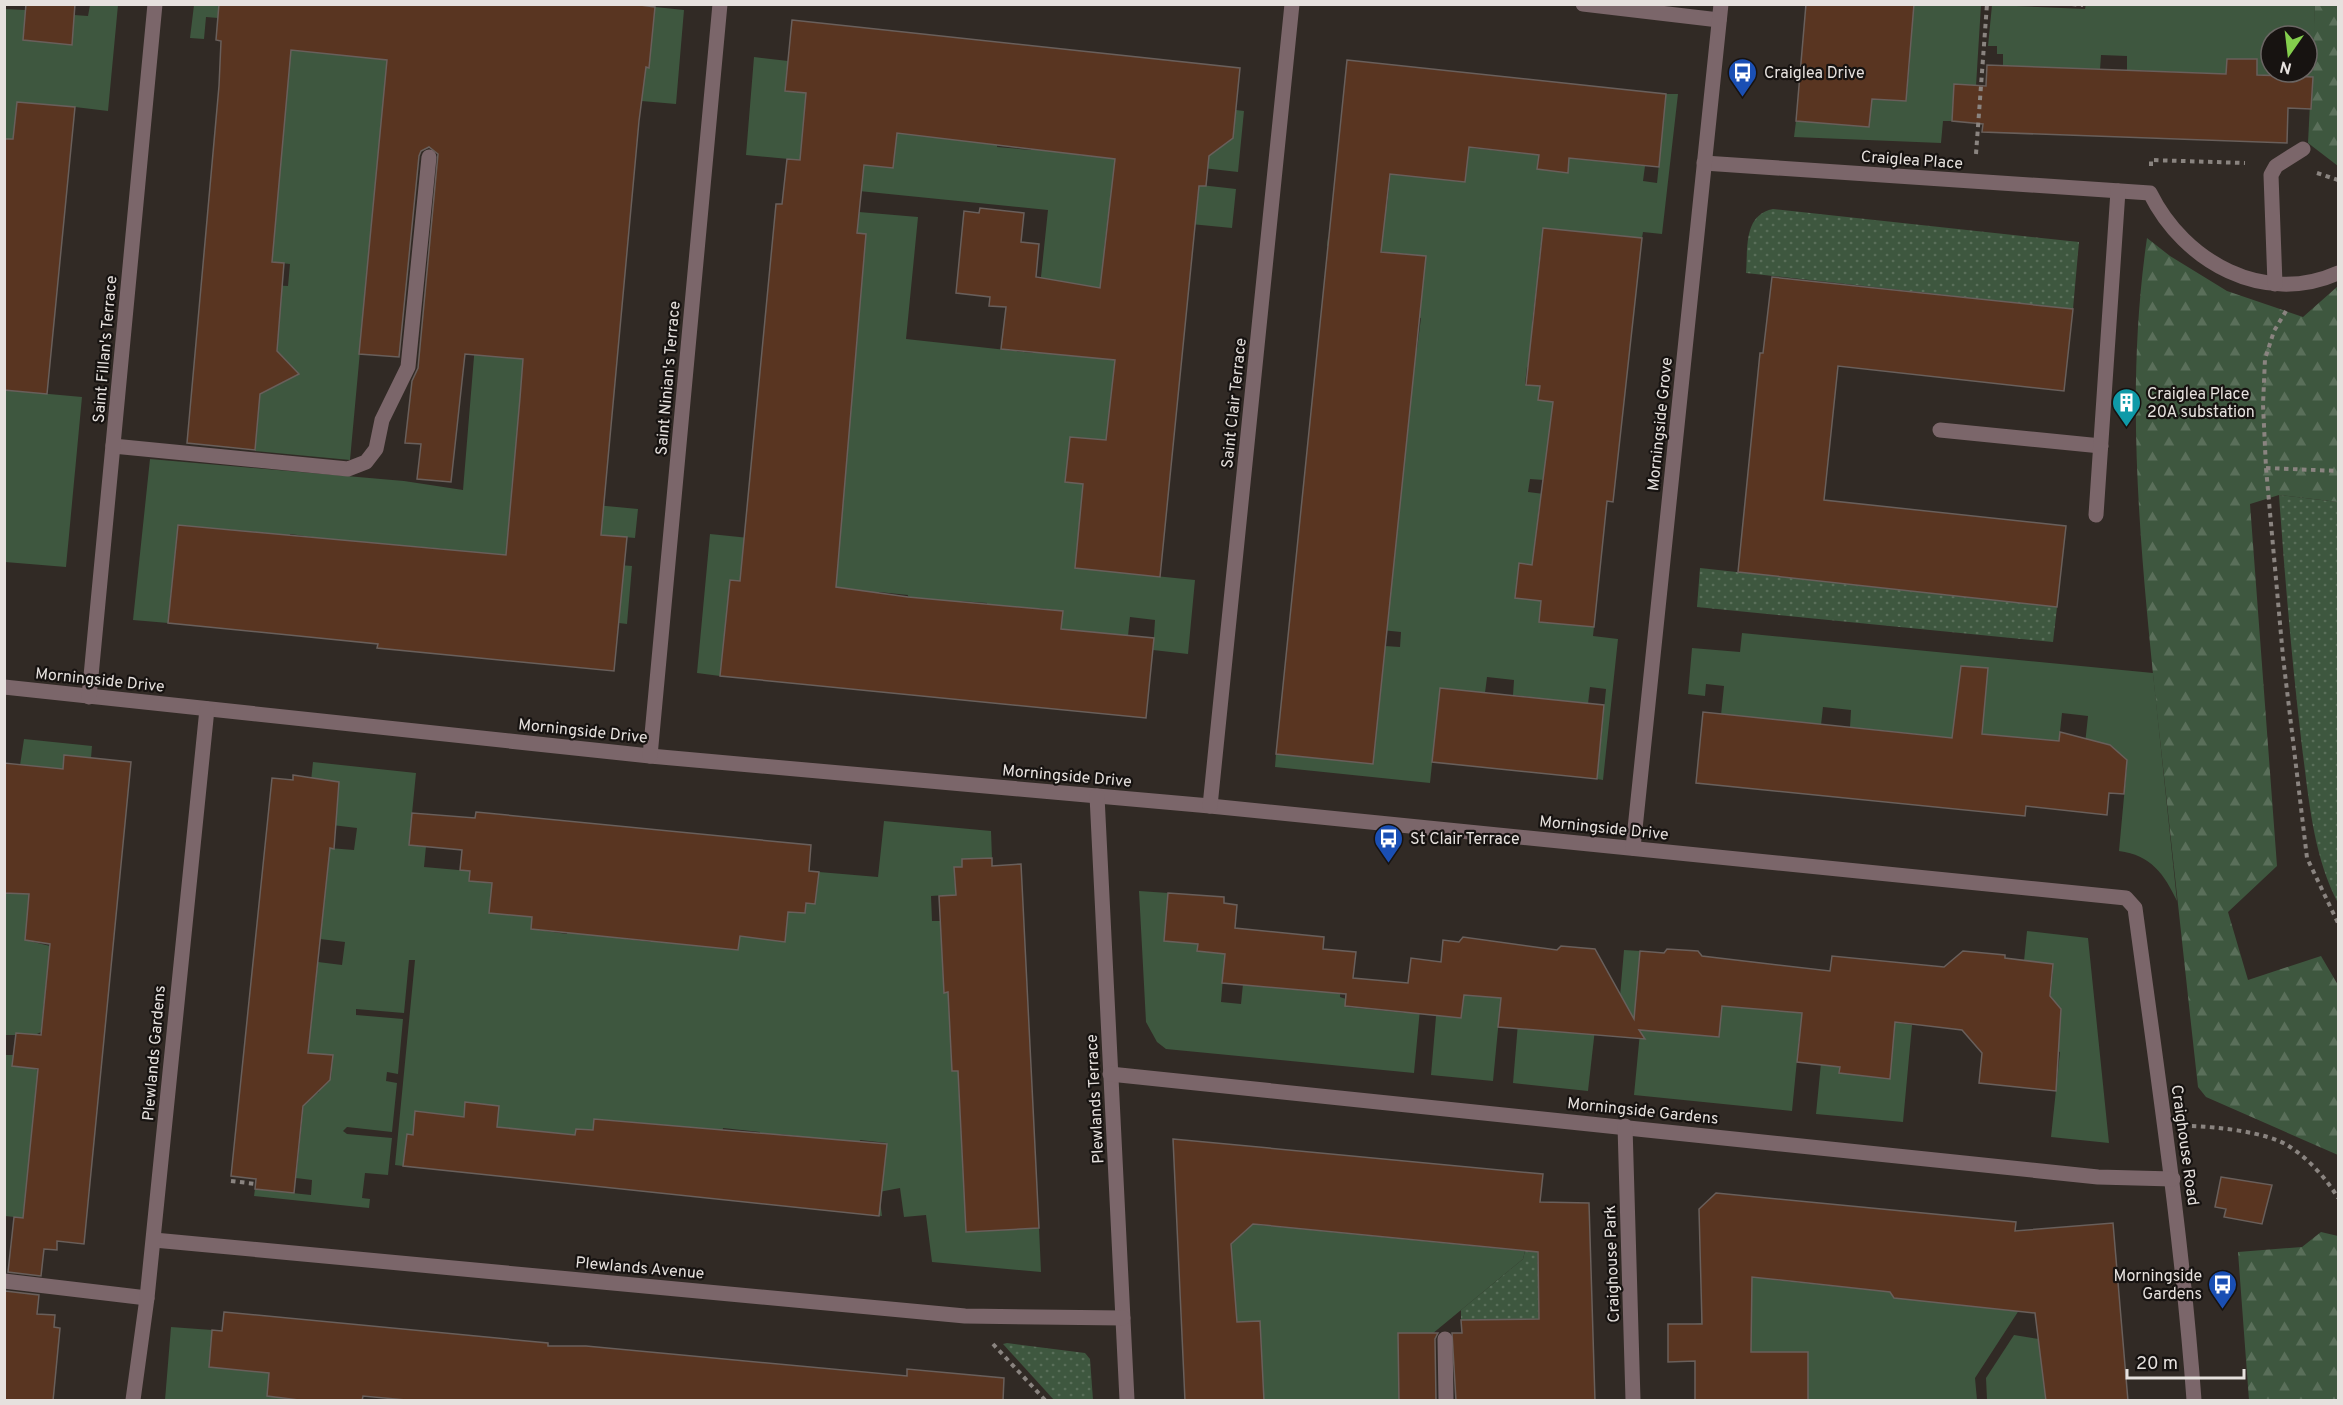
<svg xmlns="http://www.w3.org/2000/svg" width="2343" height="1405" font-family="Overpass,sans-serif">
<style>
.grass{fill:url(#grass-dots)}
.forest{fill:url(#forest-firs)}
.garden{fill:#3e573f;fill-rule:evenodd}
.building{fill:#593521;stroke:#695f5b;stroke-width:1.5}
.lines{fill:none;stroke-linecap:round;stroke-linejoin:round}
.path{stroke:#8a8480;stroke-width:4;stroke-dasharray:4.5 4.5;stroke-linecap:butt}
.minor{stroke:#7b666a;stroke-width:15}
.labels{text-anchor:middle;stroke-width:4.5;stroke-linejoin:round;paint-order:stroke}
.poi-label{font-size:16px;fill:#e6e1de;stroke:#171311;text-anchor:start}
.street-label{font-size:16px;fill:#e6e1de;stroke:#171311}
</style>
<defs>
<pattern id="grass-dots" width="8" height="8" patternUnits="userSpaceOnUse" patternTransform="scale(1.5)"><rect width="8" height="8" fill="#3e573f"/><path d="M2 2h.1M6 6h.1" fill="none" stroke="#5a6f5a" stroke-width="1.8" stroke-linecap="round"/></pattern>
<pattern id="forest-firs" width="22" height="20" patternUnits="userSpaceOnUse" patternTransform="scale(1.5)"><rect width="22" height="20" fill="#3e573f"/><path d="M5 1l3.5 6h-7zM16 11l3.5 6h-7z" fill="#5a6f5a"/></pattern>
</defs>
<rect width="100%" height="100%" fill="#312a25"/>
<g class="grass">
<path d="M1773,209l306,33 -6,67 -327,-36c2,-24 -3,-58 27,-64z"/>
<path d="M2279,495l59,7v401c-25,-48 -29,-103 -36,-156 -10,-84 -17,-167 -23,-252z"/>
<polygon points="1700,568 2057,607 2053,642 1697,607"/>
<polygon points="1537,1232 1541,1400 1492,1320 1461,1320 1461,1310 1523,1259 1525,1251 1535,1251"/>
<polygon points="1007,1343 1085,1353 1090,1359 1093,1400 1054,1400 1003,1344"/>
</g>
<g class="forest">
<polygon points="2315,5 2338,5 2338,166 2308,143"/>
<path d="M2147,238l23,18 57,35 76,26 35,-31v216l-59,-7 -29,9 27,362 -49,46 20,68 73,-24 17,29v170l-132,-58 -8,-10c-14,-125 -27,-250 -41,-374 -16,-157 -33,-318 -10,-475z"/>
<polygon points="2321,1232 2338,1236 2338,1400 2249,1400 2238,1252 2302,1247"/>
</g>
<g class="garden">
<polygon points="1914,4 1981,5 1976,86 1954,85 1952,121 1943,121 1941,143 1794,137 1796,121 1869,127 1872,92 1880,99 1906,101 1910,60 1884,58"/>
<path d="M2086,4l229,1 -2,72 -56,-2v-16h-30l-1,15 -99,-4v-14l-26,-1 -1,15 -97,-4v-12h-6v-8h-9l4,-41 93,4zM2271,36h36v36h-36z"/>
<polygon points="90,5 118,5 108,111 75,107 13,139 5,139 4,9 25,10 30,20 25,24 24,40 47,42 74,15 88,16"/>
<polygon points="194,5 219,5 218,18 206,17 204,39 190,38"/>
<polygon points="655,7 684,10 676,104 607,98 524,343 522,374 545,376 542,414 519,413 516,441 539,443 535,484 512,482 511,497 638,509 635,538 592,534 608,564 632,566 627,624 619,623 519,556 489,554 442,576 445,549 410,546 407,572 385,570 378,644 367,643 312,537 290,534 279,633 257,632 266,533 222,529 198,550 200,527 178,525 168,623 133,620 150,459 404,481 463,490 488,187 383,102 350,460 255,451 261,381 282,383 289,376 263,357 270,285 288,286 290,264 272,262 287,92 252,44 648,68"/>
<polygon points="754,57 788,61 785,91 900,103 998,125 997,147 1031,150 1033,129 1079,134 1078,155 1111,158 1114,137 1174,182 1236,189 1232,228 1108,216 1104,250 1125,253 1100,288 1092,287 1115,360 1106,447 1070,437 1066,482 1093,485 1075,568 1195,580 1188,654 1153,650 1155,620 1130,617 1128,636 1061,630 1063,611 1039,608 1036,627 985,624 987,603 959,601 957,620 906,614 908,595 879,592 877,613 730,580 720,676 697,673 710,534 838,547 866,234 857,233 859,212 918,217 906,339 1033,353 1048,210 819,187 821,162 746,155"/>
<polygon points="1666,94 1678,94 1662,234 1643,232 1642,238 1543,228 1538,268 1562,271 1560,293 1536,290 1532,322 1557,325 1551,370 1527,367 1525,384 1540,386 1538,400 1556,402 1544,480 1530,479 1528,492 1576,498 1593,512 1539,507 1536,535 1603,542 1602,552 1547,547 1545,566 1519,563 1541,601 1539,622 1594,627 1593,636 1618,639 1603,780 1597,779 1606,689 1590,687 1588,704 1513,695 1514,680 1487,677 1485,693 1440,688 1430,783 1275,767 1276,754 1373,764 1385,646 1400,647 1401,632 1371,629 1398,347 1417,349 1421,318 1395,315 1426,256 1327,246 1328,237 1355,240 1387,206 1393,153 1463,147 1539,155 1538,169 1567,173 1569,158 1645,166 1643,181 1657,183"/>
<polygon points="1236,110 1244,111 1238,172 1194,167"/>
<polygon points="5,390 82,397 66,567 5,562"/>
<path d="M1742,633l411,40 24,228c-13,-27 -26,-46 -58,-50l8,-87 -11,-9v-5l-6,-5 -25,-1 3,-28 -26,-3 -3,28h-78l-26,-21 -3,18 -102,-11 1,-17 -28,-3 -2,18 -100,-10 3,-29 -18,-2 -1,12 -17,-2 4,-46 48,4z"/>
<polygon points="24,739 92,746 91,758 61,795 29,898 25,940 50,946 41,1032 35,1035 5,1035 5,864"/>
<polygon points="313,762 416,773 409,844 426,846 424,867 470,871 469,881 495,884 534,905 531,929 567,934 570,907 619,912 617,938 652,942 655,914 702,946 738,950 741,924 784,911 805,913 806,903 815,904 819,872 878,877 884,821 991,831 992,858 962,859 962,867 954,868 956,900 947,901 947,895 931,896 932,921 949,921 942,956 944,992 953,992 950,1030 952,1071 958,1071 963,1172 973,1172 967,1232 1039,1228 1041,1272 932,1262 926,1215 904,1217 900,1188 879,1192 882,1216 863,1214 882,1184 887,1143 860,1140 858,1164 797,1136 780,1134 777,1155 758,1153 760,1132 723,1128 715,1197 704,1129 688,1127 685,1147 648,1124 595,1119 593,1130 576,1129 575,1135 497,1127 499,1106 466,1102 463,1124 430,1113 415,1111 414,1120 419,1121 424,1136 407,1134 403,1166 395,1165 415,960 409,960 404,1013 356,1009 356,1015 403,1019 398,1074 387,1072 386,1081 397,1083 392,1132 347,1127 343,1131 347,1134 392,1138 388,1175 365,1173 362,1198 370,1199 369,1208 254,1196 255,1189 311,1195 312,1180 296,1178 305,1091 312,1096 319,1092 321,1078 331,1078 333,1056 308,1053 318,962 342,965 345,942 320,939 329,848 354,850 357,828 332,825 338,788 332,781 311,781"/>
<polygon points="1139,891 1168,893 1198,944 1225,954 1221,1002 1241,1004 1247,943 1257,986 1318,992 1319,984 1342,974 1340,997 1346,999 1346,1007 1407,1013 1422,988 1414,1073 1166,1049 1157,1042 1146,1022"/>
<polygon points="2027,931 2088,938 2109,1143 2051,1137 2060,1052 2056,1051 2050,1000 2053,972 2045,963 2024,961"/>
<polygon points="1624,950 1640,951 1635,1004 1677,1009 1675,1033 1719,1037 1721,1013 1717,959 1774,1010 1815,1015 1820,970 1830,971 1841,1050 1839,1073 1890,1079 1895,1022 1912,1025 1903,1122 1816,1114 1824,1032 1800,1029 1792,1111 1634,1095 1641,1022 1618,1020"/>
<polygon points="1438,993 1501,998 1493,1081 1431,1075"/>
<polygon points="1518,1023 1595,1029 1588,1091 1513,1083"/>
<polygon points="5,1055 14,1055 38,1071 23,1218 5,1216"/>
<polygon points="1239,1223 1525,1251 1523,1259 1432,1334 1398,1334 1399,1400 1264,1400 1237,1322 1229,1225 1241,1235 1246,1231"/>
<polygon points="1752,1251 1775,1280 1890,1292 1894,1298 2006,1310 2025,1301 1975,1378 1977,1400 1808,1400 1724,1376 1695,1376 1694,1324 1701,1323 1701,1310 1751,1308"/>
<polygon points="171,1327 212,1330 209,1367 269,1373 267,1396 320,1400 165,1400"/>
<polygon points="2014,1335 2039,1339 2046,1400 1987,1400 1986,1378"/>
</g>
<g class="building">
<polygon points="26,4 75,4 72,45 23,40"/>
<polygon points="219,4 633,4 655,7 649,68 646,67 639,121 601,535 627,537 614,671 377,648 378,644 168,623 178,525 506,555 520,398 523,359 465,354 451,482 417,479 421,444 405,443 412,381 418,368 438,154 429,147 421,151 419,156 399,357 359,354 387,60 291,50 272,262 284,263 277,351 299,374 260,394 255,450 187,443 219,86 221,41 216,40"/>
<polygon points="1806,4 1914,4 1906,101 1872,99 1869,127 1796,121"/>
<polygon points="792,20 1240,68 1233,138 1209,156 1206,186 1199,186 1160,577 1075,568 1083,484 1065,482 1070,437 1106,440 1115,360 1001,349 1006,307 989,306 990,297 956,293 964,211 979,213 980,208 1024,213 1021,242 1039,244 1036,277 1100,288 1115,159 897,133 893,168 864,165 857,233 866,234 836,587 908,597 1063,611 1061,629 1154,638 1146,718 720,676 730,580 740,581 776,204 782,204 787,159 800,160 806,93 785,91"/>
<polygon points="2227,59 2257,59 2257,75 2313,77 2311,109 2288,108 2287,143 1982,132 1983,124 1952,121 1954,84 1986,86 1987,65 2226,74"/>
<polygon points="1347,60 1666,94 1659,167 1569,158 1568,173 1537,169 1539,155 1469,147 1465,182 1390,174 1381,252 1426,256 1373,764 1276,754"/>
<polygon points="17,102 75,107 47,394 4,390 4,139 13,139"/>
<polygon points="1543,228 1642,238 1613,502 1607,501 1594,627 1539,622 1541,601 1515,598 1519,563 1532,565 1553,402 1538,400 1540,386 1526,385"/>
<polygon points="1772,277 2073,309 2064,391 1838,366 1824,500 2066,526 2057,607 1738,572 1760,353 1763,353"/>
<polygon points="1961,666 1988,668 1982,734 2059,741 2060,732 2110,745 2127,760 2124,794 2109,793 2107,815 2026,806 2025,816 1696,783 1703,712 1952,738"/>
<polygon points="1440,688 1604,705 1597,779 1432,762"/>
<polygon points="64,755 131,762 84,1244 57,1241 57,1250 44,1249 41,1276 8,1272 14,1217 23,1218 38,1069 12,1066 16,1033 41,1035 50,944 25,940 29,894 4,893 4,763 63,769"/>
<polygon points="293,775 339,782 334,849 330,848 308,1053 333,1055 330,1080 303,1106 294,1193 255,1189 256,1179 231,1176 272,778 293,780"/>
<polygon points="476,812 811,845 809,871 819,872 815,904 806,903 805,913 788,912 785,942 740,936 738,950 531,929 532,917 489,913 492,883 469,881 470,871 460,870 462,850 409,845 412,813 475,818"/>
<polygon points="992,858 992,866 1021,864 1039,1228 966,1232 958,1071 952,1071 948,992 944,993 939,896 956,895 954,867 962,867 962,859"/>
<polygon points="1168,893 1224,897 1224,903 1237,905 1235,928 1324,937 1323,949 1356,952 1353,978 1408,983 1411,958 1441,962 1443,940 1459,942 1463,937 1557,950 1561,946 1595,949 1634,1019 1640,951 1664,953 1667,949 1698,951 1702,956 1830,971 1832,956 1944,967 1963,951 2005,955 2005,958 2053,964 2050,996 2061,1009 2056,1091 1979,1083 1982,1053 1962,1030 1895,1022 1890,1079 1839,1073 1840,1067 1797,1062 1802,1013 1722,1006 1719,1037 1639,1030 1645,1039 1498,1027 1501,998 1464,995 1461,1018 1345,1006 1346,994 1222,983 1225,954 1197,951 1198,944 1164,941"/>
<polygon points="465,1102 499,1106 497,1127 575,1135 576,1129 593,1130 594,1119 887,1144 879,1216 403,1166 407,1134 413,1135 415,1111 464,1117"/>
<polygon points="1173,1139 1543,1174 1540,1202 1589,1203 1595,1401 1456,1401 1452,1333 1462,1333 1461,1320 1539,1319 1538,1252 1253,1224 1231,1244 1237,1322 1260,1321 1264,1401 1185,1401"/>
<polygon points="2221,1177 2272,1185 2262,1224 2224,1217 2226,1209 2215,1207"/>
<polygon points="1716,1193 2016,1222 2015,1231 2113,1223 2128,1401 2046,1401 2035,1313 1894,1298 1890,1292 1752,1277 1751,1352 1808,1352 1808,1401 1695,1401 1695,1361 1668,1362 1668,1324 1702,1324 1699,1209"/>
<polygon points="5,1291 39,1295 37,1314 55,1315 54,1327 60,1328 53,1401 4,1401"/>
<polygon points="224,1312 548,1343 548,1346 586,1346 907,1376 907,1369 1004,1378 1003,1401 417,1401 363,1396 362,1401 307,1401 267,1396 269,1373 209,1367 212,1330 222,1331"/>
<polygon points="1398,1333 1438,1333 1435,1339 1436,1401 1399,1401"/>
</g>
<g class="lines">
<g class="path">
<polyline points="2072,4 2083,5"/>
<polyline points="1976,154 1987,4"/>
<polyline points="2151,166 2151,160 2245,163"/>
<polyline points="2317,173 2338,180"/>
<polyline points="2286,311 2274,331 2265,359 2263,405 2266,468 2283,657 2307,858 2338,923"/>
<polyline points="2266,468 2338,471"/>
<path d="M2192,1126c26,1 73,6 95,19 20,12 40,34 51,53"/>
<polyline points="231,1181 256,1184"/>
<polyline points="993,1344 1045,1400"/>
</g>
<g class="minor">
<polyline points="1583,4 1719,20"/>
<path d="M1704,163l446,30c34,69 114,113 188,80"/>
<polyline points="2275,284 2271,175 2276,166 2303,149"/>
<polyline points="1940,430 2101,446"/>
<polyline points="113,446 348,469 366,462 376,449 382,420 408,367 429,157"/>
<polyline points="2096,515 2118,191"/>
<path d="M4,687l646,69 560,50 916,92 9,10c22,164 47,327 59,492"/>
<polyline points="89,697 155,4"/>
<polyline points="650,756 720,4"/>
<polyline points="1097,796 1127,1400"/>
<polyline points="1210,806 1292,4"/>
<polyline points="1633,848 1721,4"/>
<polyline points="1110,1074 2098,1177 2173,1179"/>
<polyline points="1625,1126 1633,1400"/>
<polyline points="154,1240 965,1316 1123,1318"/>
<polyline points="4,1281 147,1298"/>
<polyline points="1445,1339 1446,1400"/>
<polyline points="133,1400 147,1298 207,709"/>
</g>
</g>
<defs>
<symbol id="bus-pin" viewBox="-11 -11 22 30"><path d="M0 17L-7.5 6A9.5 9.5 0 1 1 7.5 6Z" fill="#1a4fb4" stroke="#171311"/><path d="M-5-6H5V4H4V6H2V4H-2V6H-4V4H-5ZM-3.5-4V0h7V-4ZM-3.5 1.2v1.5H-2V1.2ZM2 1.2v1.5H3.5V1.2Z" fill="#fff"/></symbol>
<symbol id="building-pin" viewBox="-11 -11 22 30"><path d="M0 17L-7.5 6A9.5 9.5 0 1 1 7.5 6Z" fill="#0f9aa8" stroke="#171311"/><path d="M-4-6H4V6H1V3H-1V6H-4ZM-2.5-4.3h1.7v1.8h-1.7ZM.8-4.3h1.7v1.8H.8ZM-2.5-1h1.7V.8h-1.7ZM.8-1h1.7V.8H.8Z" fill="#fff"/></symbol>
</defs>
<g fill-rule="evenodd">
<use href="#bus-pin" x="1726" y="56" width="33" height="45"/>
<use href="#building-pin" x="2110" y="386" width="33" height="45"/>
<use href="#bus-pin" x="1372" y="822" width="33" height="45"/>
<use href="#bus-pin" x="2206" y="1268" width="33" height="45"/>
</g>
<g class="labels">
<g class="poi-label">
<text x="1764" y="78">Craiglea Drive</text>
<text x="2147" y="399">Craiglea Place<tspan x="2147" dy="18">20A substation</tspan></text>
<text x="1410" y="844">St Clair Terrace</text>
<text x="2202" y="1281" text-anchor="end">Morningside<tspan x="2202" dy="18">Gardens</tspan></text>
</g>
<g class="street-label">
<text transform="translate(1912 159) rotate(4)" y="6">Craiglea Place</text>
<text transform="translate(104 349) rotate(-85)" y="6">Saint Fillan's Terrace</text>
<text transform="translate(667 378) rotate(-85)" y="6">Saint Ninian's Terrace</text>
<text transform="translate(1233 403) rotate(-84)" y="6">Saint Clair Terrace</text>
<text transform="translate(1659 424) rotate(-84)" y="6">Morningside Grove</text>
<text transform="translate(100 679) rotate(6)" y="6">Morningside Drive</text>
<text transform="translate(583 730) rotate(6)" y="6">Morningside Drive</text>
<text transform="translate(1067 775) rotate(5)" y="6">Morningside Drive</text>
<text transform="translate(1604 827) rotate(6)" y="6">Morningside Drive</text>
<text transform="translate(153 1053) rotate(-85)" y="6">Plewlands Gardens</text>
<text transform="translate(1094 1099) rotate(-93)" y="6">Plewlands Terrace</text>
<text transform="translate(1643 1110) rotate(6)" y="6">Morningside Gardens</text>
<text transform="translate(2186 1145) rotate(82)" y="6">Craighouse Road</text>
<text transform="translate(1611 1264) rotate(-92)" y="6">Craighouse Park</text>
<text transform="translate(640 1267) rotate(5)" y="6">Plewlands Avenue</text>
</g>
</g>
<rect width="2343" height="1405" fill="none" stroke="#e6e1de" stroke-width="12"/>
<g transform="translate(2289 54) rotate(194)"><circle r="28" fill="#171311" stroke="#6a6563" stroke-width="1.5"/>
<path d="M0-4.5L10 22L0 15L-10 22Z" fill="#84cf4d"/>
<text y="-9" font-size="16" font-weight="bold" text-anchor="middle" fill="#e6e1de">N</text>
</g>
<path d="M2127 1369v9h117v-9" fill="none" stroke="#e6e1de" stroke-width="3"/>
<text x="2136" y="1369" font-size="18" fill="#e6e1de" stroke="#171311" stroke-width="4.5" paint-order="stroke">20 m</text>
</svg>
